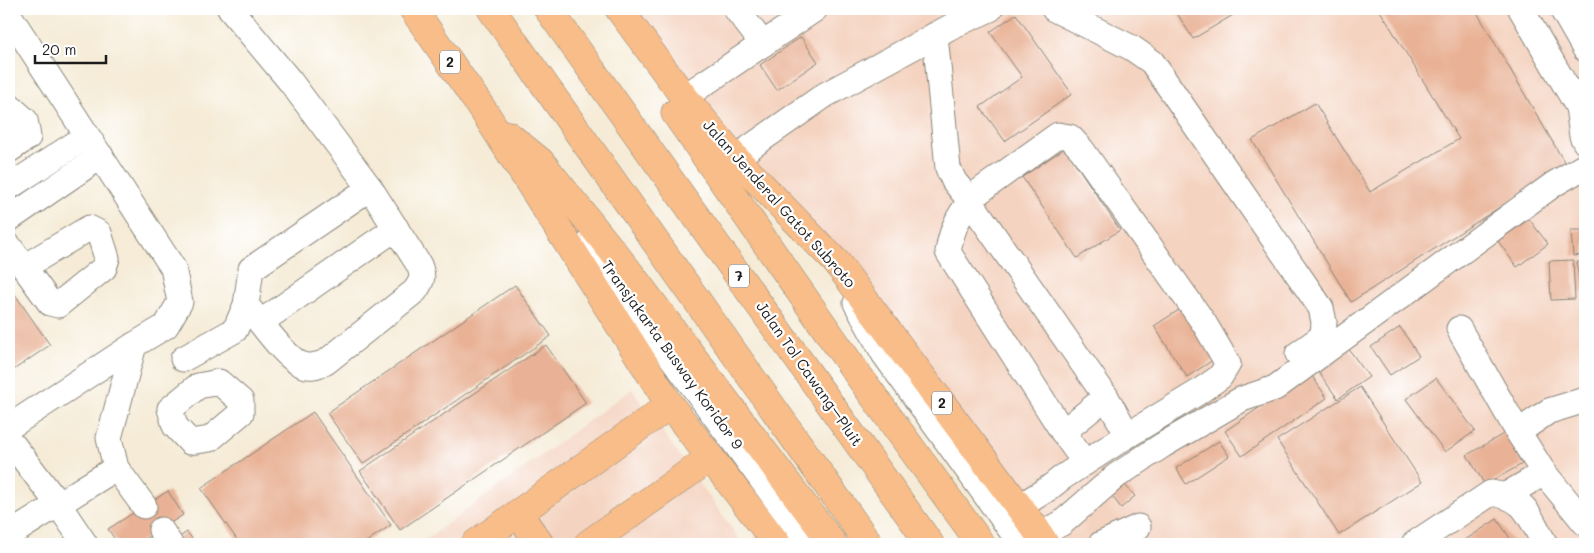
<svg xmlns="http://www.w3.org/2000/svg" width="1594" height="553" font-family="Mali,sans-serif">
<style>
.built{fill:#f4d3c0}
.building{fill:#e9b296}
.lines{fill:none;stroke-linecap:round;stroke-linejoin:round}
.minor-casing{stroke:#888479;stroke-width:27}
.major-casing{stroke:#888479;stroke-width:29}
.highway-casing{stroke:#888479;stroke-width:29}
.minor{stroke:#fff;stroke-width:25}
.major{stroke:#f8bd89;stroke-width:28}
.highway{stroke:#f8bd89;stroke-width:28}
.labels{text-anchor:middle;stroke-width:4.5;stroke-linejoin:round;paint-order:stroke}
.shield{fill:#fff;stroke:#606060;stroke-width:1}
.shield-label{font-size:14px;font-weight:bold;fill:#1c1c1c}
.street-label{font-size:15px;fill:#1c1c1c;stroke:#fff}
</style>
<rect width="100%" height="100%" fill="#fff"/>
<filter id="ink" filterUnits="userSpaceOnUse"><feTurbulence type="fractalNoise" baseFrequency=".02" numOctaves="2"/><feDisplacementMap in="SourceGraphic" scale="10" xChannelSelector="R" yChannelSelector="G"/><feConvolveMatrix kernelMatrix="1 2 1 2 8 2 1 2 1" color-interpolation-filters="sRGB"/></filter>
<filter id="wash" filterUnits="userSpaceOnUse"><feTurbulence type="fractalNoise" baseFrequency=".0096" numOctaves="4" result="noise"/><feDisplacementMap in="SourceGraphic" scale="20" xChannelSelector="R" yChannelSelector="G"/><feGaussianBlur stdDeviation="1.12" result="paint"/><feColorMatrix in="noise" values="0 0 0 0 0 0 0 0 0 0 0 0 0 0 0 0 0 1.4 0 .05"/><feComposite in="paint" operator="in"/></filter>
<g filter="url(#wash)">
<rect width="100%" height="100%" fill="#f5ebd6"/>
<g class="built">
<polygon points="620,9 1585,9 1585,544 1045,544"/>
<polygon points="632,389 743,544 420,544"/>
</g>
<g id="blocks">
<g class="building">
<polygon points="1184,9 1243,9 1193,39 1177,13"/>
<polygon points="1379,9 1475,9 1566,165 1351,302 1252,140 1315,103 1370,192 1459,139"/>
<polygon points="1016,14 1072,94 1005,141 980,107 1022,77 990,32"/>
<polygon points="801,37 818,62 777,90 760,65"/>
<polygon points="1065,148 1120,230 1077,258 1022,177"/>
<polygon points="1529,219 1548,244 1517,267 1498,241"/>
<polygon points="1571,230 1585,230 1585,255 1573,256"/>
<polygon points="1573,260 1575,299 1551,300 1549,261"/>
<polygon points="1577,262 1585,262 1585,292 1580,293"/>
<polygon points="515,285 551,336 363,464 327,413"/>
<polygon points="9,286 50,345 9,373"/>
<polygon points="1182,308 1216,358 1187,377 1154,326"/>
<polygon points="1400,327 1419,356 1390,375 1371,347"/>
<polygon points="1345,344 1369,377 1338,399 1314,366"/>
<polygon points="546,345 586,403 400,530 360,471"/>
<polygon points="1310,373 1327,398 1242,456 1225,431"/>
<polygon points="1436,378 1475,431 1445,452 1406,399"/>
<polygon points="1360,387 1422,482 1339,535 1277,440"/>
<polygon points="313,412 391,525 363,544 240,544 201,488"/>
<polygon points="1505,433 1522,464 1485,485 1467,455"/>
<polygon points="1219,441 1229,456 1186,484 1176,468"/>
<polygon points="1123,483 1135,496 1121,508 1110,493"/>
<polygon points="168,491 183,515 137,544 118,544 108,529"/>
<polygon points="1497,519 1514,544 1459,544"/>
<polygon points="187,532 196,544 169,544"/>
</g>
</g>
</g>
<g filter="url(#ink)">
<use href="#blocks" fill-opacity="0" stroke="#888479" stroke-width="1"/>
<g class="lines">
<defs>
<g id="minor">
<polyline points="736,9 763,44"/>
<polyline points="1054,9 1132,48 1152,62 1321,308 1324,322 1323,336 1298,354"/>
<polyline points="1521,9 1578,107 1582,136 1585,142"/>
<polyline points="1562,9 1585,49"/>
<polyline points="9,15 173,268 180,302 166,326 134,345 9,427"/>
<polyline points="935,35 948,168 954,181 970,201 1106,397 1128,435"/>
<polyline points="684,97 815,9"/>
<polyline points="9,106 25,120 28,137 9,150"/>
<polyline points="735,158 825,95 952,26 990,9"/>
<polyline points="9,187 87,136"/>
<polyline points="9,219 101,156"/>
<polyline points="591,240 625,294 809,544"/>
<polyline points="9,246 24,267 89,228 99,233 107,258 104,268 58,305 50,303 24,267"/>
<polyline points="856,303 884,354 1021,544"/>
<path d="M246,305c13,14 40,55 57,60 8,3 15,0 23,-3l89,-71c7,-10 9,-14 4,-26l-49,-77"/>
<polyline points="261,322 396,228"/>
<polyline points="1459,329 1518,432"/>
<polyline points="134,345 109,438 116,468 144,506"/>
<polyline points="183,359 235,330 246,305 251,269 370,188 290,81 230,9"/>
<polygon points="219,382 241,401 241,413 210,439 190,442 175,426 170,409 198,386"/>
<polyline points="1063,432 1106,397"/>
<polyline points="9,447 14,446 58,504 85,544"/>
<polyline points="1544,473 1518,432 1549,411 1585,400"/>
<polyline points="1506,495 1544,473 1585,523"/>
<path d="M1019,507l30,-19 14,-11 65,-42 69,-42 23,-16 8,-13 -24,-41 -122,-173 -12,-13 -12,-2 -78,56c-19,19 -28,35 -32,61l115,180 22,31"/>
<polyline points="161,530 170,544"/>
<polyline points="9,535 116,468"/>
<polyline points="1040,535 1062,523 1116,476 1163,445 1242,399 1275,388 1554,184 1585,166"/>
<polyline points="1101,544 1138,527"/>
<path d="M1414,544l77,-51c36,5 37,22 54,51"/>
</g>
<g id="major">
<polyline points="518,513 540,544"/>
<polyline points="475,544 670,405"/>
<polyline points="588,544 710,458"/>
</g>
<g id="highway">
<polyline points="413,9 487,116 670,405 777,544"/>
<polyline points="491,9 869,544"/>
<polyline points="548,9 930,544"/>
<polyline points="619,9 684,97 735,158 837,263 1035,528 1045,544"/>
<polyline points="675,113 856,372 981,544"/>
<polyline points="508,135 541,162 626,268 833,544"/>
</g>
</defs>
<use href="#minor" class="minor-casing"/>
<use href="#major" class="major-casing"/>
<use href="#highway" class="highway-casing"/>
<use href="#minor" class="minor"/>
<use href="#major" class="major"/>
<use href="#highway" class="highway"/>
</g>
</g>
<g class="labels">
<g class="shield">
<rect x="440" y="50.5" width="20" height="23" rx="4"/>
<rect x="729" y="264.5" width="20" height="23" rx="4"/>
<rect x="932" y="391.5" width="20" height="23" rx="4"/>
</g>
<g class="shield-label">
<text x="450" y="67">2</text>
<text x="739" y="281">7</text>
<text x="942" y="408">2</text>
</g>
<g class="street-label">
<text transform="translate(779 204) rotate(48)" y="5">Jalan Jenderal Gatot Subroto</text>
<text transform="translate(672 355) rotate(54)" y="5">Transjakarta Busway Koridor 9</text>
<text transform="translate(809 374) rotate(55)" y="5">Jalan Tol Cawang–Pluit</text>
</g>
</g>
<rect width="1594" height="553" fill="none" stroke="#fff" stroke-width="30"/>
<path d="M35 55v8h71v-8" fill="none" stroke="#1c1c1c" stroke-width="2.5"/>
<text x="42" y="55" font-size="15" fill="#1c1c1c" stroke="#ffffff" stroke-width="4" paint-order="stroke">20 m</text>
</svg>
